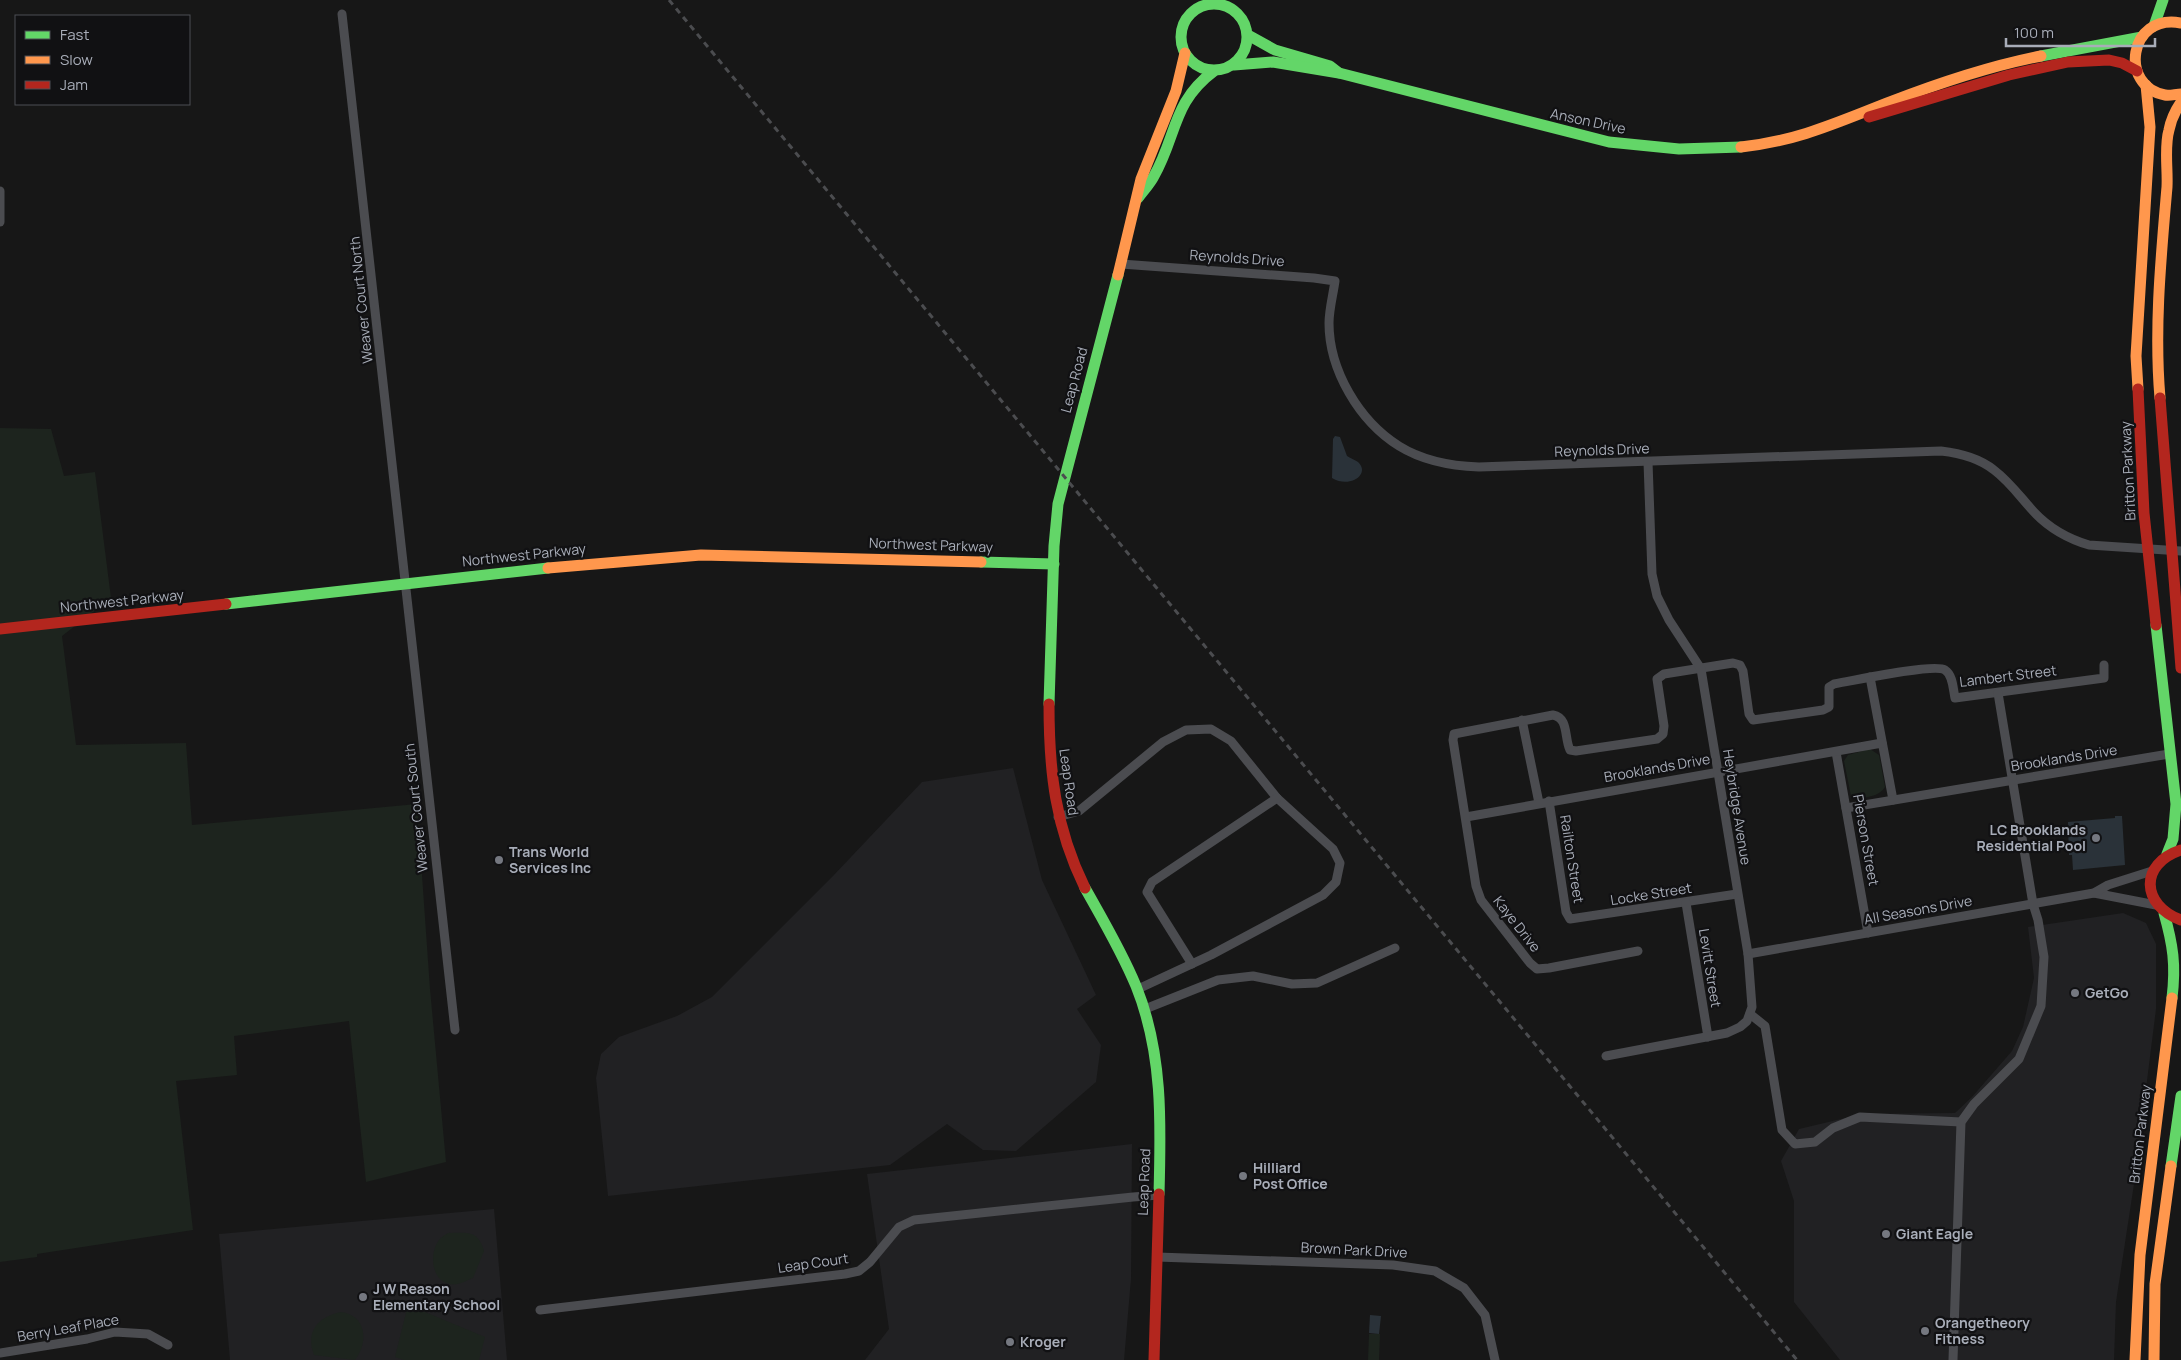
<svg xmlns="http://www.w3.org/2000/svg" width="2181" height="1360" font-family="Manrope,sans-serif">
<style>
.built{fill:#212123}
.green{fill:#1d241e}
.water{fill:#2a3239}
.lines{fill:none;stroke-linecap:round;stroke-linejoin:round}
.street{stroke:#4b4c50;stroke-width:9}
.fast{stroke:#63d668;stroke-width:11}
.slow{stroke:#ff974d;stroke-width:11}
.jam{stroke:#b3261e;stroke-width:11}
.rail{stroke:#4b4c4f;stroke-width:3;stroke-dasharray:6 5;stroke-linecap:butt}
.poi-dot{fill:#757880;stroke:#111113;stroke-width:2}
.labels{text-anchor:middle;stroke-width:4.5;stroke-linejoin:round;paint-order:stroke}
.street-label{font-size:14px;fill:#a8adb8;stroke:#111113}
.poi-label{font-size:14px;font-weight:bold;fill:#a8adb8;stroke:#111113;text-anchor:start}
</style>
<rect width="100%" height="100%" fill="#171717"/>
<g class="built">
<polygon points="1013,768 1042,880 1096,995 1077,1009 1101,1045 1096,1082 1016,1151 983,1150 947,1124 890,1165 608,1196 596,1078 601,1054 619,1037 677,1016 712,997 833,876 922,782"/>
<polygon points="2123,913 2146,923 2156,944 2156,1009 2134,1184 2116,1302 2114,1360 1840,1360 1794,1302 1794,1201 1781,1161 1799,1129 1862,1114 1955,1113 1972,1097 2012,1051 2023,1027 2034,978 2028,927"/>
<polygon points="1132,1144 1131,1279 1124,1360 865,1360 889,1329 867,1174"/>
<polygon points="494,1209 507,1360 230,1360 219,1234"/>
</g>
<g class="green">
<polygon points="0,428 51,429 64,476 95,472 111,598 62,636 76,745 186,743 192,825 417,804 430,989 446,1162 366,1182 349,1021 234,1036 237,1075 176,1081 193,1230 37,1254 37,1257 0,1262"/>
<path d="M1870,749l9,6 6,32c-6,10 -19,10 -30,12l-4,-3 -7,-35 4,-6z"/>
<path d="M448,1233c20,0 30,-3 36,18l-11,27c-8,3 -15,8 -23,6 -19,-3 -21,-31 -11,-44 2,-3 6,-5 9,-7z"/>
<polygon points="408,1305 485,1337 479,1360 404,1360 395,1357"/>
<path d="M341,1312c25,3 28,30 14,48l-41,-5c-9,-24 4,-38 27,-43z"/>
<polygon points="1369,1334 1380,1334 1379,1360 1368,1360"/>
</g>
<g class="water">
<path d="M1335,436l5,1 7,19c3,2 8,4 11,6 13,12 -8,27 -26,16l1,-39z"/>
<polygon points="2115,816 2122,816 2125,865 2073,870 2072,855 2069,855 2068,822 2115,818"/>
<polygon points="1370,1315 1381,1316 1379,1334 1369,1333"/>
</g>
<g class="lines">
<g class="street">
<polyline points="342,14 455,1030"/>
<polyline points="0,191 0,222"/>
<path d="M1121,264l193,14 21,3c-2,14 -6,29 -6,42 0,47 30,98 70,123 24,15 52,20 80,21l462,-16c18,2 38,7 53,19 16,12 27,28 40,42 15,16 35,27 55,33l92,6"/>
<polyline points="1870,677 1893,800"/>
<polyline points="1522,720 1539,803"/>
<polyline points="1836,752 1868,933"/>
<polyline points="1549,801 1566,912 1570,919 1737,894"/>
<polyline points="1846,808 2169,754"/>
<polyline points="1058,817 1079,811 1163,742 1186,730 1211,729 1231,741 1277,798 1333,849 1340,863 1336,882 1323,895 1211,955 1138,989"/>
<polyline points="1466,817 1882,743"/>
<polyline points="2094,893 2156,905"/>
<polyline points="1686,903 1708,1037"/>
<path d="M1638,951l-89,17 -12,1 -7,-6 -49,-63 -5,-14 -23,-146 1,-6 99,-19c16,3 11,23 17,35l6,1 81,-12 6,-5 1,-8 -7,-47 7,-5 69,-11 7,2 3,6 6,43 4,6 70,-10 6,-3v-20l5,-3c17,-3 101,-21 111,-14 8,5 8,19 10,28l149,-20v-13"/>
<polyline points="1748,954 2094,893 2108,885 2152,871"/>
<polyline points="1192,964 1147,892 1152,882 1277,798"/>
<polyline points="1145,1009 1218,980 1253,976 1292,984 1317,983 1395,948"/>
<polyline points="1750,1014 1765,1026 1782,1130 1795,1144 1815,1142 1833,1128 1860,1117 1961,1122"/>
<polyline points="1606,1056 1727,1033 1740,1027 1747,1021 1752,1007 1748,954 1701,669 1669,620 1657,596 1652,574 1648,462"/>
<polyline points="1157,1257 1393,1265 1435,1271 1464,1288 1485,1315 1495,1360"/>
<polyline points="540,1310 845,1274 859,1271 870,1262 899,1227 914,1220 1133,1197 1159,1195"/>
<polyline points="0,1353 87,1339 115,1332 148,1334 168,1345"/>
<polyline points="1953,1360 1961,1122 1974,1104 2019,1059 2041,1006 2044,957 2038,920 2033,904 1998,693"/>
</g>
<g class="fast">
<circle cx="1214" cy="37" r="33"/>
<polyline points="2154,26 2163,0"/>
<polyline points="1248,35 1275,50 1330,66 1339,73"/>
<polyline points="2041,56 2142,37"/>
<polyline points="1234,65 1273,62 1339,73 1609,142 1679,149 1741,147"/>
<path d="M1138,198c5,-7 12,-14 16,-22 23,-40 18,-74 60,-105"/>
<polyline points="981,562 1054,564"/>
<polyline points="226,604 548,568"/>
<polyline points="2156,625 2176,804 2173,839 2167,854"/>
<polyline points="1049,704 1054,546 1058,504 1118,275"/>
<path d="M1085,888c18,32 37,64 51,98 27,67 25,137 23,208"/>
<path d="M2164,913c9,32 12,52 8,85"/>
<polyline points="2171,1166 2181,1096"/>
</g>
<g class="slow">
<path d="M2181,23c-53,-10 -62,64 -16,72 5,1 11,-1 16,-1"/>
<path d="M1741,147c57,-6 97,-25 149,-45 49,-19 100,-36 151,-46"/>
<polyline points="1118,275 1141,179 1176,91 1185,53"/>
<polyline points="2138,389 2136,356 2150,127 2146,85"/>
<path d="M2160,398c-6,-70 1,-141 7,-211 1,-18 -3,-40 2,-57 2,-11 6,-19 12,-28"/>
<polyline points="548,568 701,555 981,562"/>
<polyline points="2135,1360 2140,1255 2172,998"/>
<polyline points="2154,1360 2155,1284 2171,1166"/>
</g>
<g class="jam">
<polyline points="1869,117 2009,75 2068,62 2109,60 2122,63 2137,71"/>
<polyline points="2138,389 2144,513 2156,625"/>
<polyline points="2160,398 2181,668"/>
<polyline points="0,629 226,604"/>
<path d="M1049,704c0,67 6,123 36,184"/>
<path d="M2181,850c-42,14 -40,55 0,70"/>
<polyline points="1154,1360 1159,1194"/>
</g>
<polyline class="rail" points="669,0 1797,1360"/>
</g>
<g class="poi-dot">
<circle cx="2096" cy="838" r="5"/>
<circle cx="499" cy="860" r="5"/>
<circle cx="2075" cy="993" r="5"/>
<circle cx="1243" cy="1176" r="5"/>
<circle cx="1886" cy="1234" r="5"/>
<circle cx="363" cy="1297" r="5"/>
<circle cx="1925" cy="1331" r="5"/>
<circle cx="1010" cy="1342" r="5"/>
</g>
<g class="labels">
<g class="street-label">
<text transform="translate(1588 121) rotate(12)" y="5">Anson Drive</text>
<text transform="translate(1237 258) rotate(4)" y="5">Reynolds Drive</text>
<text transform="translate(361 300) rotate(-96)" y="5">Weaver Court North</text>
<text transform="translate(1074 380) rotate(-75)" y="5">Leap Road</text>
<text transform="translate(1602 450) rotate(-2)" y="5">Reynolds Drive</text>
<text transform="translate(2128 471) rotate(-93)" y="5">Britton Parkway</text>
<text transform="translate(931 545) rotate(2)" y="5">Northwest Parkway</text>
<text transform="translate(524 555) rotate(-6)" y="5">Northwest Parkway</text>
<text transform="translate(122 601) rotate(-6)" y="5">Northwest Parkway</text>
<text transform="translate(2008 676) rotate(-7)" y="5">Lambert Street</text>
<text transform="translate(2064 758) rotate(-9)" y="5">Brooklands Drive</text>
<text transform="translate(1657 768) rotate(-10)" y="5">Brooklands Drive</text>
<text transform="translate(1069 782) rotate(82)" y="5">Leap Road</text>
<text transform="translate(1737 807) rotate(81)" y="5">Heybridge Avenue</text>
<text transform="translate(416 808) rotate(-96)" y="5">Weaver Court South</text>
<text transform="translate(1866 840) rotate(80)" y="5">Pierson Street</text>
<text transform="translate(1572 859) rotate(81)" y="5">Railton Street</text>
<text transform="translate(1651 894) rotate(-9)" y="5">Locke Street</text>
<text transform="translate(1918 910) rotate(-10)" y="5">All Seasons Drive</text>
<text transform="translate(1517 924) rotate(52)" y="5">Kaye Drive</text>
<text transform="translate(1710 968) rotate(81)" y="5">Levitt Street</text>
<text transform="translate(2140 1134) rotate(-83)" y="5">Britton Parkway</text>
<text transform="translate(1144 1182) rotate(-88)" y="5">Leap Road</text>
<text transform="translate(1354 1250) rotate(3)" y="5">Brown Park Drive</text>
<text transform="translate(813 1263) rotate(-8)" y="5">Leap Court</text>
<text transform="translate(68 1328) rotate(-10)" y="5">Berry Leaf Place</text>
</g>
<g class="poi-label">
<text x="2086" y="835" text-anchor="end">LC Brooklands<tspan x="2086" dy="16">Residential Pool</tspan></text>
<text x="509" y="857">Trans World<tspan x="509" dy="16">Services Inc</tspan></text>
<text x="2085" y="998">GetGo</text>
<text x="1253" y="1173">Hilliard<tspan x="1253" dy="16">Post Office</tspan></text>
<text x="1896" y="1239">Giant Eagle</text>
<text x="373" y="1294">J W Reason<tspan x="373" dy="16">Elementary School</tspan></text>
<text x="1935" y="1328">Orangetheory<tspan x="1935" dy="16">Fitness</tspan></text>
<text x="1020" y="1347">Kroger</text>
</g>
</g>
<rect x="15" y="15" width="175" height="90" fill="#111113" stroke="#4d4f55"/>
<rect x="25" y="31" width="25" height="8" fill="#63d668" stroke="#4d4f55"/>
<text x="60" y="40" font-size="15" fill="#a8adb8">Fast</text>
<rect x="25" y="56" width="25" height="8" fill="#ff974d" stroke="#4d4f55"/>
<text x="60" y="65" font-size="15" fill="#a8adb8">Slow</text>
<rect x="25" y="81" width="25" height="8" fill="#b3261e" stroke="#4d4f55"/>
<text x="60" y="90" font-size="15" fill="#a8adb8">Jam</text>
<path d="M2006 38v8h149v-8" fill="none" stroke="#a8adb8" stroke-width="2.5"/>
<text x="2014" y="38" font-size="15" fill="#a8adb8" stroke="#111113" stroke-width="4" paint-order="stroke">100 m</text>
</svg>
